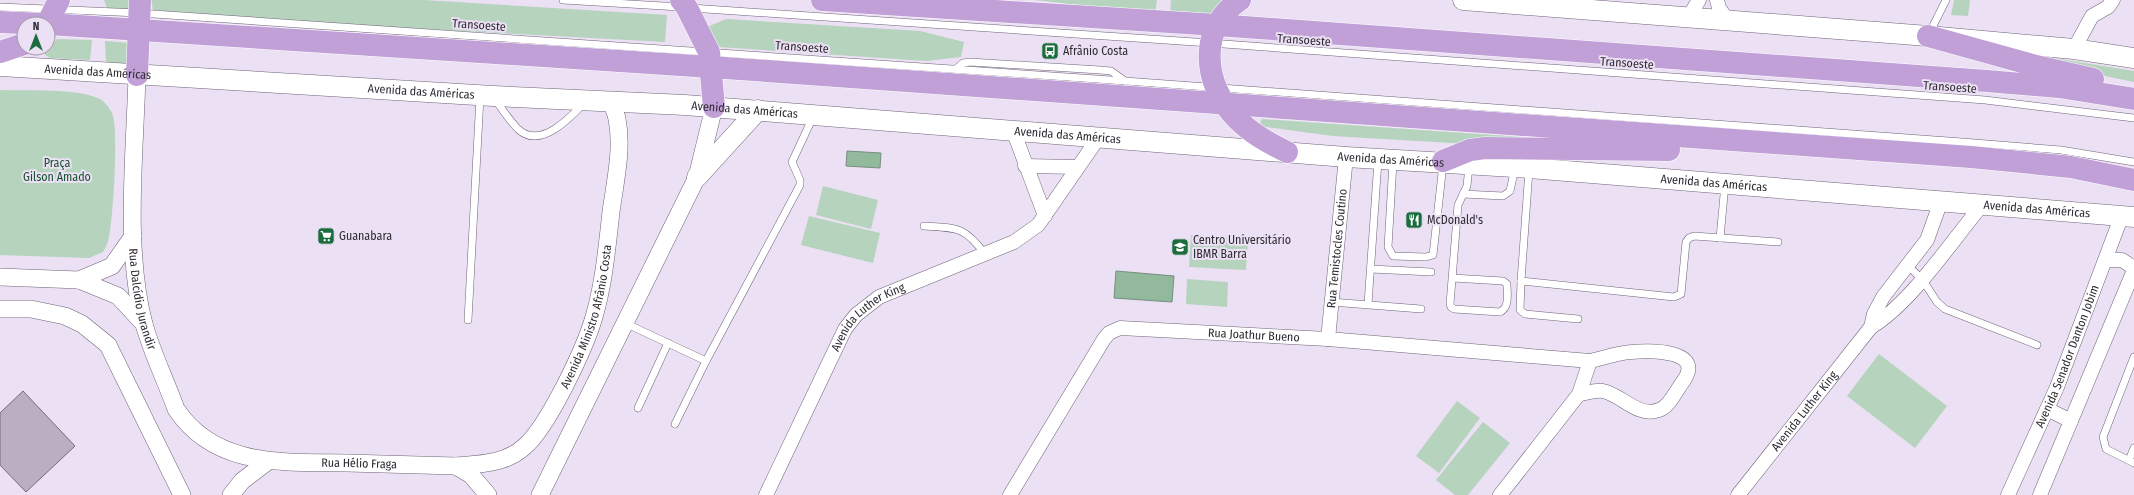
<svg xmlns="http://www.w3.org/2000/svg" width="2134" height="495" font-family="'Fira Sans Condensed',sans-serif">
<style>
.green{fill:#b5d3bd}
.water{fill:#93b99d;stroke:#758e7d}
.building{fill:#b9aec2;stroke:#766c7e}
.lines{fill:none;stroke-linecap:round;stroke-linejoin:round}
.service-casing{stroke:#6e6475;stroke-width:8}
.minor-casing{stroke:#6e6475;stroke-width:15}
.tertiary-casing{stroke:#6e6475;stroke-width:18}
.secondary-casing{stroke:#6e6475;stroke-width:21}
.trunk-casing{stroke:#fff;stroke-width:23}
.service{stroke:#fff;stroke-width:7}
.minor{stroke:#fff;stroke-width:14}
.tertiary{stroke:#fff;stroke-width:17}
.secondary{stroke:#fff;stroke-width:20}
.trunk{stroke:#c0a0d7;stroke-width:22}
.labels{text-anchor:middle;stroke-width:4;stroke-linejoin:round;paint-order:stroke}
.street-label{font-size:12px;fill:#2f2b33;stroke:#ece0f4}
.poi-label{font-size:12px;fill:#2f2b33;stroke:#ece0f4;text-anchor:start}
.park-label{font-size:12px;fill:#14512d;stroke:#ece0f4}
</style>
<rect width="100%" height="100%" fill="#ece0f4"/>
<g class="green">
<polygon points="104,0 132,0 131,10 107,8"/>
<polygon points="151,0 424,0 667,15 665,42 369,26 153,10"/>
<polygon points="1035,0 1157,0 1155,14"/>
<polygon points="1171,0 1224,0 1214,20 1170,17"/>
<polygon points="1954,0 1970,0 1968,16 1951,15"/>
<polygon points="726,19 920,31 964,42 961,57 926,61 718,47 707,27"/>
<polygon points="57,39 92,40 90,60 50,58 44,54"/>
<polygon points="105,41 130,43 128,64 106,62"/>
<polygon points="2054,58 2134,71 2134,82 2052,65"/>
<path d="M0,90c24,1 84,-3 103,11 3,3 8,9 9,12 7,13 1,112 -4,128 -1,4 -3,7 -5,11l-14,6 -89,-3z"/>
<polygon points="1262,119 1608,143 1485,145 1333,136 1259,126"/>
<polygon points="823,186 878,200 871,229 816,215"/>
<polygon points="809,216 880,233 873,263 801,245"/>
<polygon points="1191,235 1248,239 1246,270 1189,267"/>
<polygon points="1187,279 1228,282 1227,307 1186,304"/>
<polygon points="1879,354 1947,406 1915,448 1847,396"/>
<polygon points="1457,401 1480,418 1439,473 1416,456"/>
<polygon points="1483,422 1510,443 1468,495 1455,495 1436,480"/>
</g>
<g class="water">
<polygon points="847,151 881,153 880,168 846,166"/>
<polygon points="1116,271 1174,276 1172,302 1114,298"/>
</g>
<polygon class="building" points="23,391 75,446 26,492 0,465 0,413"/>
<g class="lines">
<defs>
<g id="service">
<polyline points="563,0 680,7"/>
<polyline points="0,7 139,13 1125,81 1962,142 2061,150 2134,162"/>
<polyline points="691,8 1210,43 1985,100 2134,118"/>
<polyline points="1929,34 1946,0"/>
<polyline points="956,69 963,63 970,62 1100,70 1111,71 1125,81"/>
<path d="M495,99c7,10 14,21 23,30 22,21 52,-11 66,-26"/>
<polyline points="1393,162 1388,247 1393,256 1426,257 1433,255 1443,164"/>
<polyline points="1529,170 1521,281 1674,297 1681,294 1686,242 1689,238 1694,236 1778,242"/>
<polyline points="1463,194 1503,196 1510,191 1515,168"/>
<path d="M924,226c33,2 40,0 61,28"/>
<polyline points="1720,238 1725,184"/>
<polyline points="1908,266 1922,279 1937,302 1945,309 2037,345"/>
<polyline points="1371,269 1431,272"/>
<path d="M1452,278l51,3 4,3c0,10 3,23 -7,28l-46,-3 -3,-2 -1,-3 8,-99 9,-19 2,-20"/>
<polyline points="1521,281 1520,310 1525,314 1578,319"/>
<polyline points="1331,302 1421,309"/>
<polyline points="1368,304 1378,161"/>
<polyline points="468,320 480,97"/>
<polyline points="625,323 706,361"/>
<polyline points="2134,357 2103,437 2106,449 2134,463"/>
<polyline points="638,408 668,343"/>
<polyline points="675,424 706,361 800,185 800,180 792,162 813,117"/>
<polyline points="2129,460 2134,448"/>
</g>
<g id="minor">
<polyline points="1717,0 1719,8 1728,21"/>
<polyline points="1688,18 1699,0"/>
<polyline points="2074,49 2092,16 2108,7 2113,0"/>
<polyline points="1013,130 1045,216"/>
<polyline points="1025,166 1078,167"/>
<polyline points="2106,260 2122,260 2134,268"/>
<path d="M1871,327c40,-24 80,-85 111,-122"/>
<path id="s1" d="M1328,339l18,-182"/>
<polyline points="2047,409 2071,421"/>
<path id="s2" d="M766,495l79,-166 11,-14 23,-18 135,-55 24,-17 61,-88"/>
<path id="s3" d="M1010,495l94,-156 5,-6 11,-5 208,11 262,22c13,-3 27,-8 41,-9 21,-2 76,-2 51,31 -6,8 -13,24 -23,27 -21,8 -37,-15 -56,-19 -8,-1 -16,2 -24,3"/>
<polyline points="1500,495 1579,394 1590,361"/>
<path id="s4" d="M1738,495l133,-168 3,-13 9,-17 44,-57 14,-39"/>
<path id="s5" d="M2008,495l49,-108 65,-172"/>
<polyline points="2040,495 2134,270"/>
</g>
<g id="tertiary">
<path id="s6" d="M137,75c-2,78 -13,173 7,249 8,29 22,57 32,85 39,59 109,53 171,54 36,1 73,2 109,3 25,-2 49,-2 68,-19 24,-20 61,-99 70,-130 10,-34 13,-70 17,-105 4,-30 12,-63 6,-93 -1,-6 -4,-12 -6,-17"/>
<polyline points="0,277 79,280 118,296 144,324"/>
<polyline points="79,280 112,266 133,236"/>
<polyline points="0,309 31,309 65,316 82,324 108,345 182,495"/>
<polyline points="456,466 471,475 488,495"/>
<polyline points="231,495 242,481 267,462"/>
<polyline points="540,495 697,177 714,107"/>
</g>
<g id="secondary">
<polyline points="1463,0 1928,36 2074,49 2134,58"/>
<path id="s7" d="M0,66l493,30 192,9 661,52 183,11 605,49"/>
<polyline points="697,177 758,110"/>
</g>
<g id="trunk">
<polyline points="681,0 687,8 709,52 714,107"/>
<polyline points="822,0 1217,25 1987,81 2059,87 2134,99"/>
<path d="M1240,0c-43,29 -37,85 -3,119 15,15 32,24 50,33"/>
<polyline points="0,22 42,24"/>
<polyline points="47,24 59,0"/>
<polyline points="48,24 711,67 1971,157 2071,167 2134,180"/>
<polyline points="1928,36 2036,66 2093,79"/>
<polyline points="0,52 24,44"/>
<polyline points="137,75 140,0"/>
<polyline points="1443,161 1470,150 1485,148 1669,150"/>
</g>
</defs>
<use href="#service" class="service-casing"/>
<use href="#minor" class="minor-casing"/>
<use href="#tertiary" class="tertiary-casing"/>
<use href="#secondary" class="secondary-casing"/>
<use href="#trunk" class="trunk-casing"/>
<use href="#service" class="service"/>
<use href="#minor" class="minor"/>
<use href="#tertiary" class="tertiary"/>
<use href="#secondary" class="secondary"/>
<use href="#trunk" class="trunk"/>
</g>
<defs>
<symbol id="bus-square" viewBox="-11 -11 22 22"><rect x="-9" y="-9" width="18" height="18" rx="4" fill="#1b6d3d" stroke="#ece0f4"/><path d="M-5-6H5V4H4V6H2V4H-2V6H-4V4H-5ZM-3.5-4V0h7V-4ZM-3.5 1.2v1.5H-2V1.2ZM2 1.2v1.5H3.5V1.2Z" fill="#fff"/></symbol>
<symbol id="restaurant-square" viewBox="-11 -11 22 22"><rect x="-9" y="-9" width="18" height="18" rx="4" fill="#1b6d3d" stroke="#ece0f4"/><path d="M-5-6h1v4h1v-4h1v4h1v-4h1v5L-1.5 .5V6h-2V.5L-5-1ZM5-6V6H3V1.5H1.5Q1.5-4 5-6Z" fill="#fff"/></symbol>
<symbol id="supermarket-square" viewBox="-11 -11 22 22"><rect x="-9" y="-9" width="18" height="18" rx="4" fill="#1b6d3d" stroke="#ece0f4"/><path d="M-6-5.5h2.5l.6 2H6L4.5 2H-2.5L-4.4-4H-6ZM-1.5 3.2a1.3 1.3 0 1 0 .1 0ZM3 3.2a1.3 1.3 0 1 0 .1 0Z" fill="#fff"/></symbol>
<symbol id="university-square" viewBox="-11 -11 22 22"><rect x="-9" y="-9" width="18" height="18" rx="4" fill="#1b6d3d" stroke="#ece0f4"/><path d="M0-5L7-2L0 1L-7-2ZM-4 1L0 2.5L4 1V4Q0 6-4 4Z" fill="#fff"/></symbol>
</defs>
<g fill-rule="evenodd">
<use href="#bus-square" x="1040" y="41" width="20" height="20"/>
<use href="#restaurant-square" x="1404" y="210" width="20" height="20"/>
<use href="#supermarket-square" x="316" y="226" width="20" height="20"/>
<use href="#university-square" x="1170" y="237" width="20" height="20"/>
</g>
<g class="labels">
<g class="street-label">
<text transform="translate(479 25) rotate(4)" y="4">Transoeste</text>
<text transform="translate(1304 40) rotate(4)" y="4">Transoeste</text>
<text transform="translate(802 47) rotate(4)" y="4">Transoeste</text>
<text transform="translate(1627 63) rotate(4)" y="4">Transoeste</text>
<text dy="4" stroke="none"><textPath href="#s7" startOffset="98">Avenida das Américas</textPath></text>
<text transform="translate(1950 87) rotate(4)" y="4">Transoeste</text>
<text dy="4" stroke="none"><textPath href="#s7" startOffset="422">Avenida das Américas</textPath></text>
<text dy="4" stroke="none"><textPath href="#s7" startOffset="746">Avenida das Américas</textPath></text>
<text dy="4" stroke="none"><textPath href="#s7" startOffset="1070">Avenida das Américas</textPath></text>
<text dy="4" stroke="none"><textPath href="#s7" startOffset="1394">Avenida das Américas</textPath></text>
<text dy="4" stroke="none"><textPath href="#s7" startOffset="1718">Avenida das Américas</textPath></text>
<text dy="4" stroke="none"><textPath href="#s7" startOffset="2042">Avenida das Américas</textPath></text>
<text dy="4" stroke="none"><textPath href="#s1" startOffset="91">Rua Temistocles Coutino</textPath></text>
<text dy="4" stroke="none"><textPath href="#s6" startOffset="225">Rua Dalcídio Jurandir</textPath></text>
<text dy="4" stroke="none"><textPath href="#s6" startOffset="857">Avenida Ministro Afrânio Costa</textPath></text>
<text dy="4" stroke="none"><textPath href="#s2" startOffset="209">Avenida Luther King</textPath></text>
<text dy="4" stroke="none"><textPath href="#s3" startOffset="336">Rua Joathur Bueno</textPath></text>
<text dy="4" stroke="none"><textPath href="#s5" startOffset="151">Avenida Senador Danton Jobim</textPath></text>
<text dy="4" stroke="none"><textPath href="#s4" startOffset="107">Avenida Luther King</textPath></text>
<text dy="4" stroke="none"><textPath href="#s6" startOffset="541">Rua Hélio Fraga</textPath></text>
</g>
<g class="poi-label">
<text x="1063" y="55">Afrânio Costa</text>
<text x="1427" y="224">McDonald's</text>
<text x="339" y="240">Guanabara</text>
<text x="1193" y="244">Centro Universitário<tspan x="1193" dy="14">IBMR Barra</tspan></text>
</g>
<g class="park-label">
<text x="57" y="167">Praça<tspan x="57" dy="14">Gilson Amado</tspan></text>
</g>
</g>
<g transform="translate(36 36)"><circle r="19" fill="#ece0f4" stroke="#a098a7"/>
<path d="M0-3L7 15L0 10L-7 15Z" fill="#1b6d3d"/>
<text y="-6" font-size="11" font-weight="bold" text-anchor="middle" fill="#2f2b33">N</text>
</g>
</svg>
